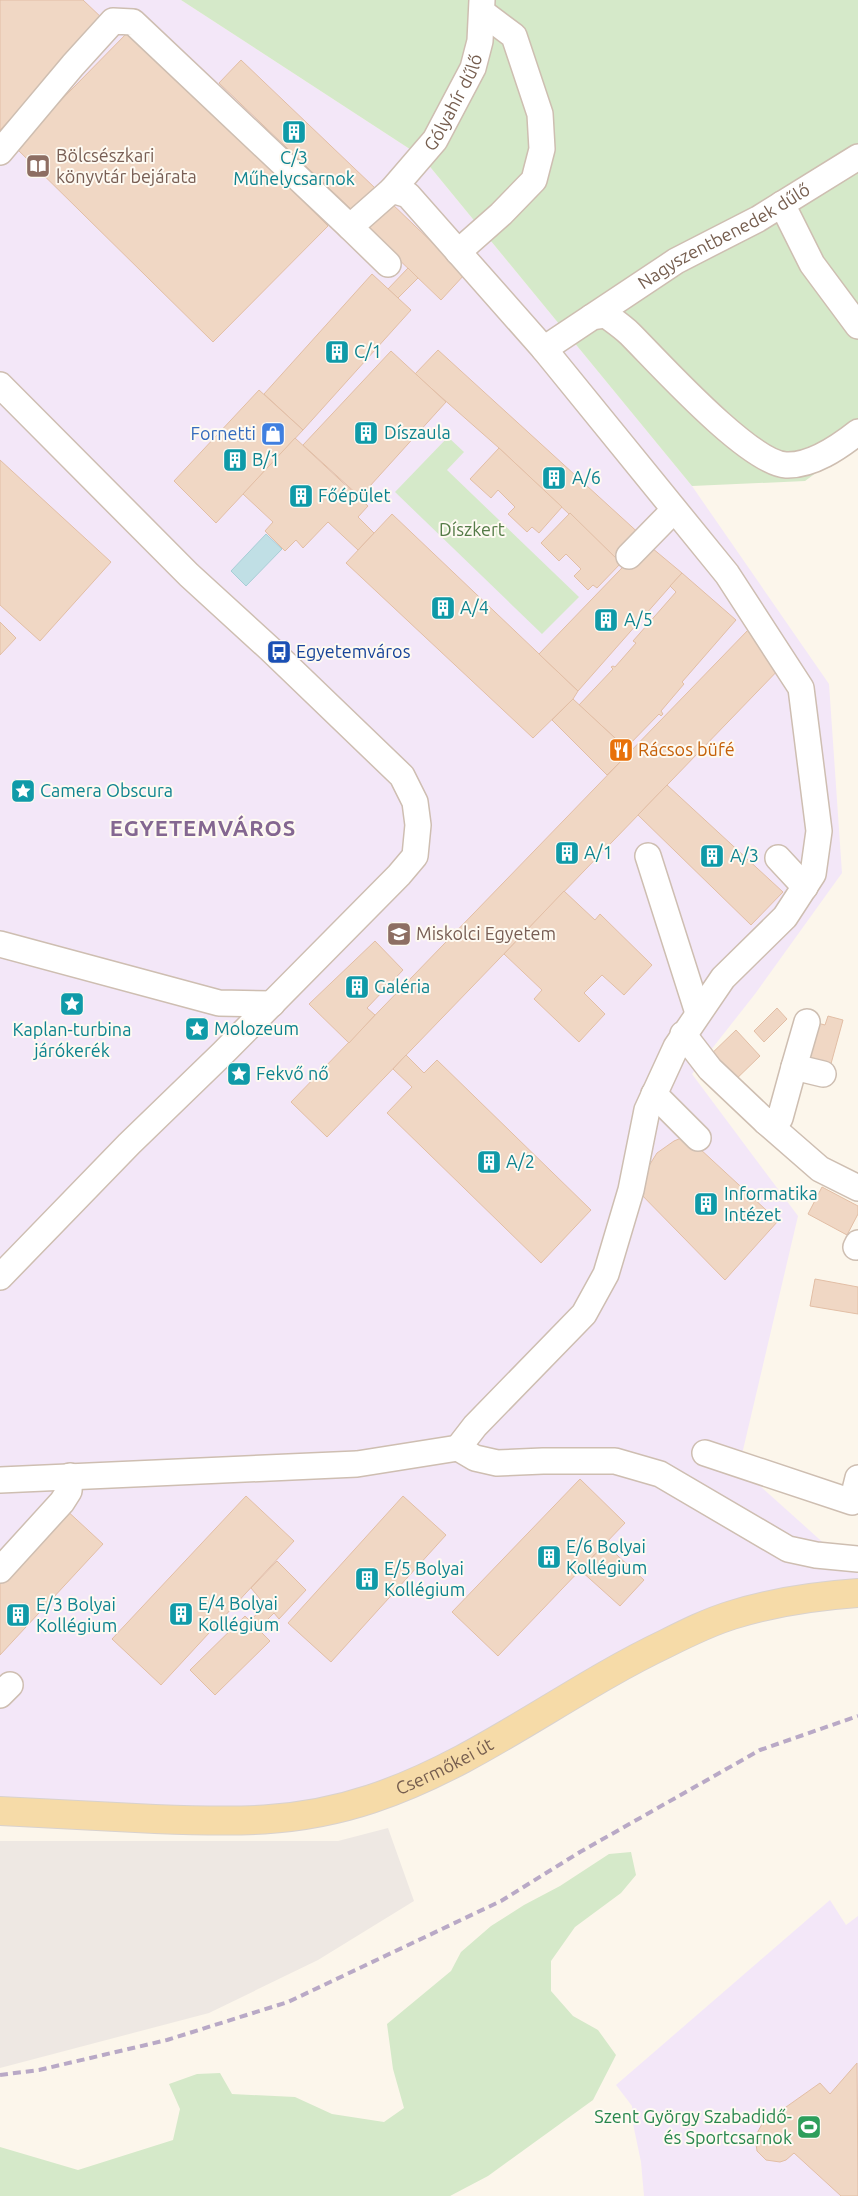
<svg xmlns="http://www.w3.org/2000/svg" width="858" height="2196" font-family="Ubuntu,sans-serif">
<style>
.industrial{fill:#eee8e3}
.education{fill:#f3e7f8}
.green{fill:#d5e9c9}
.water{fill:#c0dfe5;stroke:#a7cdd6}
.building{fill:#f0d7c4;stroke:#e2bea5}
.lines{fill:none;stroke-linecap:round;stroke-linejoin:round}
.minor-casing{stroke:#cebeb1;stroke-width:28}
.major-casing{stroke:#d9d2ce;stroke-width:30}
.minor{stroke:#fff;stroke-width:25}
.major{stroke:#f6dba8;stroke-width:28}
.rail{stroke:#b9a9c6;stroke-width:4;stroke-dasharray:8 5;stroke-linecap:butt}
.labels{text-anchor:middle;stroke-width:4;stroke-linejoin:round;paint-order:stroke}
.street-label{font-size:18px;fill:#765e4f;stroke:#fefaf2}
.education-label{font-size:18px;fill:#785e54;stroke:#fefaf2;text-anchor:start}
.culture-label{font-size:18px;fill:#0d838f;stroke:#fefaf2;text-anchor:start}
.shop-label{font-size:18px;fill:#366cbe;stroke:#fefaf2;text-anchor:end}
.park-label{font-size:18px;fill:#547b47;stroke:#fefaf2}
.transit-label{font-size:18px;fill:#164399;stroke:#fefaf2;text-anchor:start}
.food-label{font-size:18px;fill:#c56008;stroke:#fefaf2;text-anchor:start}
.leisure-label{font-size:18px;fill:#27864d;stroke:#fefaf2;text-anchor:end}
.district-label{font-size:22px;font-weight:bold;letter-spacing:1px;fill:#846791;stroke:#fefaf2}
</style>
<rect width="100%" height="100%" fill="#fcf6eb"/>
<polygon class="industrial" points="388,1828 414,1901 318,1960 209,2013 0,2068 0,1841 338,1841"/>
<g class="education">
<polygon points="0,0 181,0 422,157 692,486 829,684 842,873 755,994 692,1074 798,1216 739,1467 858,1574 858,1581 684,1627 429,1767 319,1811 0,1807"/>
<polygon points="830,1900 846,1925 858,1916 858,2196 644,2196 641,2162 632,2119 632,2106 616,2085"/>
</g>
<g class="green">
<polygon points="181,0 858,0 858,442 805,481 692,486 422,157"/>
<polygon points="448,437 464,452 447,470 579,597 542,634 395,492"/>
<polygon points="631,1852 636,1875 621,1893 575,1927 551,1961 551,1991 573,2016 598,2030 616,2055 593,2100 488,2176 450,2196 0,2196 0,2147 78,2170 173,2140 180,2109 169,2084 197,2074 220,2073 232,2094 295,2097 332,2114 384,2122 404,2108 393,2069 387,2024 451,1971 461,1952 491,1926 524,1905 560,1886 609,1854"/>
</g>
<polygon class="water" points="266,534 282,549 246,586 231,571"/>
<g class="building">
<polygon points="0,0 83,0 104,20 0,130"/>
<polygon points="130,30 328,226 213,342 15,147"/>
<polygon points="241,60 375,188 353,211 219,83"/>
<polygon points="389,201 465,274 441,300 365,227"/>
<polygon points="408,268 418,278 398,298 388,289"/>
<polygon points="372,274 411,310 303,430 264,394"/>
<polygon points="438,350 643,537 621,563 499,448 415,374"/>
<polygon points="391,351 446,402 360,497 303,445"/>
<polygon points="259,390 303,430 216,523 174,481"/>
<polygon points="295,438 368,506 358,517 374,533 358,550 328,522 303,548 296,540 285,551 265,531 273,522 243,494"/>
<polygon points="499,448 562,507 539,533 532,527 527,532 508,514 515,507 498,490 491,498 470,479"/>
<polygon points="0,460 111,562 40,641 0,605"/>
<polygon points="570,513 621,563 597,588 593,585 588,590 574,576 581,569 566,554 559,561 541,543"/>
<polygon points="392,514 578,691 573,699 533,738 346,563"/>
<polygon points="646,543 682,573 578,691 539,654"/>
<polygon points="682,573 736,620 682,682 684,684 661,711 663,714 661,716 659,714 626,748 579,705 613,669 611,667 613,666 615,667 636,643 633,641 676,592 670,586"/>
<polygon points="0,622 16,638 0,655"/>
<polygon points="749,629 785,663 327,1137 291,1102"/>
<polygon points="573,699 630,752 607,775 552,720"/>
<polygon points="667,785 783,892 751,925 638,815"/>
<polygon points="564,891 595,920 600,914 652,965 624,995 602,975 584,993 605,1014 579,1042 534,999 542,990 504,954"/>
<polygon points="375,941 403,970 367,1008 375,1015 349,1043 309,1004"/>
<polygon points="777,1008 787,1019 764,1042 754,1031"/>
<polygon points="828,1016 843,1020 829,1071 799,1063 810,1021 825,1025"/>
<polygon points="736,1030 760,1056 730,1085 706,1059"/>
<polygon points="406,1055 424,1073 437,1060 591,1210 541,1263 387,1113 412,1087 393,1069"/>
<polygon points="686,1136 778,1221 725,1280 635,1188 657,1153 674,1141"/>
<polygon points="822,1187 858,1206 858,1214 847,1235 808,1214"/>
<polygon points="815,1279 858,1287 858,1314 810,1306"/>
<polygon points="580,1479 625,1523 498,1656 452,1612"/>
<polygon points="246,1496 294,1541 161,1685 112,1639"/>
<polygon points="403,1496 446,1535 331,1662 288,1623"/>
<polygon points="63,1507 103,1544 0,1655 0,1575"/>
<polygon points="605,1544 644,1580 620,1606 580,1570"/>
<polygon points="277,1561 306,1590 279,1619 274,1613 258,1629 250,1621 265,1605 251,1588"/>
<polygon points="245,1616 270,1641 215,1695 190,1670"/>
<polygon points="857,2063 858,2196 841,2196 794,2153 786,2160 780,2162 766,2160 757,2151 755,2137 762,2124 820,2083 830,2094"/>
</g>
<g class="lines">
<defs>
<g id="minor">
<polyline points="0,152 73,65 113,21 133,22 350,227 392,190 408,195 544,349 727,574 801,688 819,831 813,874 785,917 723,978 676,1047 647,1110 631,1190 606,1274 584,1314 475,1426 458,1448"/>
<path id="s1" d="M392,190l43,-50 38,-72 7,-27 2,-41"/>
<polyline points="782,204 812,264 858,326"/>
<polyline points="350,227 388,264"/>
<polyline points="458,252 501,214 534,180 542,149 540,114 514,36 482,12"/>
<path id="s2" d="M592,317l84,-56 82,-42 100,-62"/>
<path d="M544,349l48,-32 14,-2c8,6 17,12 24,19 29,29 119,129 156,131 26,1 53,-18 72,-33"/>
<polyline points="0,385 189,575 270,649 402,776 415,802 418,825 415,856 399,875 223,1053 129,1144 0,1277"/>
<polyline points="629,556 674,510"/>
<polyline points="648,856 698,1013"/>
<polyline points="778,858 805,887"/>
<polyline points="0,944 219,1003 272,1004"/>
<polyline points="807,1022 794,1067 823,1074"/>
<polyline points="683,1034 710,1069 766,1122 820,1169 858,1188"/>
<polyline points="654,1094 698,1138"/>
<polyline points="766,1122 780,1118 794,1067"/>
<polyline points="856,1247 858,1243"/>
<polyline points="705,1453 852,1502 858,1478"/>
<polyline points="0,1480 357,1464 458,1448 475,1458 497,1463 543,1461 615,1461 660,1474 788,1549 816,1555 858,1559"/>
<polyline points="0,1570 62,1502 69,1491 70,1476"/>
<polyline points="0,1695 10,1685"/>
</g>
<g id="major">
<path id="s3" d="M0,1811c52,3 103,5 155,8 78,3 141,5 216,-20 106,-35 195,-108 294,-155 22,-11 44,-22 67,-29 41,-13 84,-19 126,-22"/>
</g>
</defs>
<use href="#minor" class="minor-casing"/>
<use href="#major" class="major-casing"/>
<use href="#minor" class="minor"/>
<use href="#major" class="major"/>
<polyline class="rail" points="0,2075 39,2070 167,2040 288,2002 501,1901 580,1852 760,1750 858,1716"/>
</g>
<defs>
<symbol id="building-square" viewBox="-11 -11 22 22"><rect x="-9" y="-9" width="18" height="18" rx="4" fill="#0f9aa8" stroke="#fefaf2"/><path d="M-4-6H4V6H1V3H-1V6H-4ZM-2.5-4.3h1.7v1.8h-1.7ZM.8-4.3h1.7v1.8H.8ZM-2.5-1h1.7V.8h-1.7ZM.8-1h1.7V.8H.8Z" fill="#fff"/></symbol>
<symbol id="library-square" viewBox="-11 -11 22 22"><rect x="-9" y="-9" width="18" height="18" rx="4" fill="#8d6e63" stroke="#fefaf2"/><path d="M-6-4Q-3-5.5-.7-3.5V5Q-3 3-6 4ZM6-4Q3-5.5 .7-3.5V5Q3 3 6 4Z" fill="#fff"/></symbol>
<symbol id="shop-square" viewBox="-11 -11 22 22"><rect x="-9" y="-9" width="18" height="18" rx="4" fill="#3f7fe0" stroke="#fefaf2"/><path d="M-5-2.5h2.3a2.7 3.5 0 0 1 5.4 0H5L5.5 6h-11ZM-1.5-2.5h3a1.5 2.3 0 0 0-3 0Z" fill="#fff"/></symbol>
<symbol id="bus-square" viewBox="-11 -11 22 22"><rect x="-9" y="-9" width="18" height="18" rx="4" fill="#1a4fb4" stroke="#fefaf2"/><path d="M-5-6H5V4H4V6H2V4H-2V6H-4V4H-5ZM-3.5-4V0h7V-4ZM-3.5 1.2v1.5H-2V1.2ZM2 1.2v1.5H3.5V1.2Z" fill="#fff"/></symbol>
<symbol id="restaurant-square" viewBox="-11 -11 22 22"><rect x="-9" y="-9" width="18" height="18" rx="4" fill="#e8710a" stroke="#fefaf2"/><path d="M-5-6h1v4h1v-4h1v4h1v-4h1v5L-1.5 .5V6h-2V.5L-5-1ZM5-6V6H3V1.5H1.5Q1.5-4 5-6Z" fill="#fff"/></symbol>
<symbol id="sight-square" viewBox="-11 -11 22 22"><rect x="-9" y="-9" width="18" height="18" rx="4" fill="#0f9aa8" stroke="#fefaf2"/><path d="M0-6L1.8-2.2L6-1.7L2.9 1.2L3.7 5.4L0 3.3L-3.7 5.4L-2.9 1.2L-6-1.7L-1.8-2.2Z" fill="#fff"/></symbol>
<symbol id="university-square" viewBox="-11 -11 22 22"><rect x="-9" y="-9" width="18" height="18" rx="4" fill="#8d6e63" stroke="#fefaf2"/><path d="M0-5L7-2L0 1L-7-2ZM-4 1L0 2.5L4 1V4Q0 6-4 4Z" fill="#fff"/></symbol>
<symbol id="stadium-square" viewBox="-11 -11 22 22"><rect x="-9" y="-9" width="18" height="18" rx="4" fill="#2e9e5b" stroke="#fefaf2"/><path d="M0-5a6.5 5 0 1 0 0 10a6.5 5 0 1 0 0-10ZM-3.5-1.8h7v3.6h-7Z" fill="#fff"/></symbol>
</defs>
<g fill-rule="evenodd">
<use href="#building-square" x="280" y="118" width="28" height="28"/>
<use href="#library-square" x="24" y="152" width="28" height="28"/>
<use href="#building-square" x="323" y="338" width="28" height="28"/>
<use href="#building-square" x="352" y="419" width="28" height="28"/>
<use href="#shop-square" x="259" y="420" width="28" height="28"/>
<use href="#building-square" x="221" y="446" width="28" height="28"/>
<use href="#building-square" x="540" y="464" width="28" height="28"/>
<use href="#building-square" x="287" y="482" width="28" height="28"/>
<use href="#building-square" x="429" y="594" width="28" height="28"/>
<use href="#building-square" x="592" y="606" width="28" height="28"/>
<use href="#bus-square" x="265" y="638" width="28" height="28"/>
<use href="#restaurant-square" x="607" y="736" width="28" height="28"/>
<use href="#sight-square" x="9" y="777" width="28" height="28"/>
<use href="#building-square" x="553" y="839" width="28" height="28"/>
<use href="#building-square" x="698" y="842" width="28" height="28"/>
<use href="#university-square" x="385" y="920" width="28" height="28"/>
<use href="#building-square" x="343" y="973" width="28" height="28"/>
<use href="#sight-square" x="58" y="990" width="28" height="28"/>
<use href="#sight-square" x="183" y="1015" width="28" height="28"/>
<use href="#sight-square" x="225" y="1060" width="28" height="28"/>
<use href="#building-square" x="475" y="1148" width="28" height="28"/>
<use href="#building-square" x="692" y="1190" width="28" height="28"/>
<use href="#building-square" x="535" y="1543" width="28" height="28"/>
<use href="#building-square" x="353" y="1565" width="28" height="28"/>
<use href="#building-square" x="167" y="1600" width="28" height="28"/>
<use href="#building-square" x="4" y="1601" width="28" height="28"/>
<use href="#stadium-square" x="795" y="2113" width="28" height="28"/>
</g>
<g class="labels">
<g class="street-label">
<text dy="6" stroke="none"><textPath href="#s1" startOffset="108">Gólyahír dűlő</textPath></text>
<text dy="6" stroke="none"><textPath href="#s2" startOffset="155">Nagyszentbenedek dűlő</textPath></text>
<text dy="6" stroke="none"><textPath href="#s3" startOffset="454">Csermőkei út</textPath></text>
</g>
<g class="education-label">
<text x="56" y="162">Bölcsészkari<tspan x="56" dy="21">könyvtár bejárata</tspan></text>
<text x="416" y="940">Miskolci Egyetem</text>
</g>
<g class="culture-label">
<text x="294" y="164" text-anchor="middle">C/3<tspan x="294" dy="21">Műhelycsarnok</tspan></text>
<text x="354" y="358">C/1</text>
<text x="384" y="439">Díszaula</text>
<text x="252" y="466">B/1</text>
<text x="572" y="484">A/6</text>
<text x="318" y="502">Főépület</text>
<text x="460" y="614">A/4</text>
<text x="624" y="626">A/5</text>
<text x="40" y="797">Camera Obscura</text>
<text x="584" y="859">A/1</text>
<text x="730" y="862">A/3</text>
<text x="374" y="993">Galéria</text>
<text x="214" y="1035">Molozeum</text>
<text x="72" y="1036" text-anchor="middle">Kaplan-turbina<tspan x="72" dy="21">járókerék</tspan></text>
<text x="256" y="1080">Fekvő nő</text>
<text x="506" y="1168">A/2</text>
<text x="724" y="1200">Informatika<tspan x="724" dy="21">Intézet</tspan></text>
<text x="566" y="1553">E/6 Bolyai<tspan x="566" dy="21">Kollégium</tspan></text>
<text x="384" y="1575">E/5 Bolyai<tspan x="384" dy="21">Kollégium</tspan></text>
<text x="198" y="1610">E/4 Bolyai<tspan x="198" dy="21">Kollégium</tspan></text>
<text x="36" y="1611">E/3 Bolyai<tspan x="36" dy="21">Kollégium</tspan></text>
</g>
<g class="shop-label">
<text x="256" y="440">Fornetti</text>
</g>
<g class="park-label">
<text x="472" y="536">Díszkert</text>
</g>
<g class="transit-label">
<text x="296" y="658">Egyetemváros</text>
</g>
<g class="food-label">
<text x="638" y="756">Rácsos büfé</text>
</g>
<g class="leisure-label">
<text x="792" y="2123">Szent György Szabadidő-<tspan x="792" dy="21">és Sportcsarnok</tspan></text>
</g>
<g class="district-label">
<text x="203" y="836">EGYETEMVÁROS</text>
</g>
</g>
</svg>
